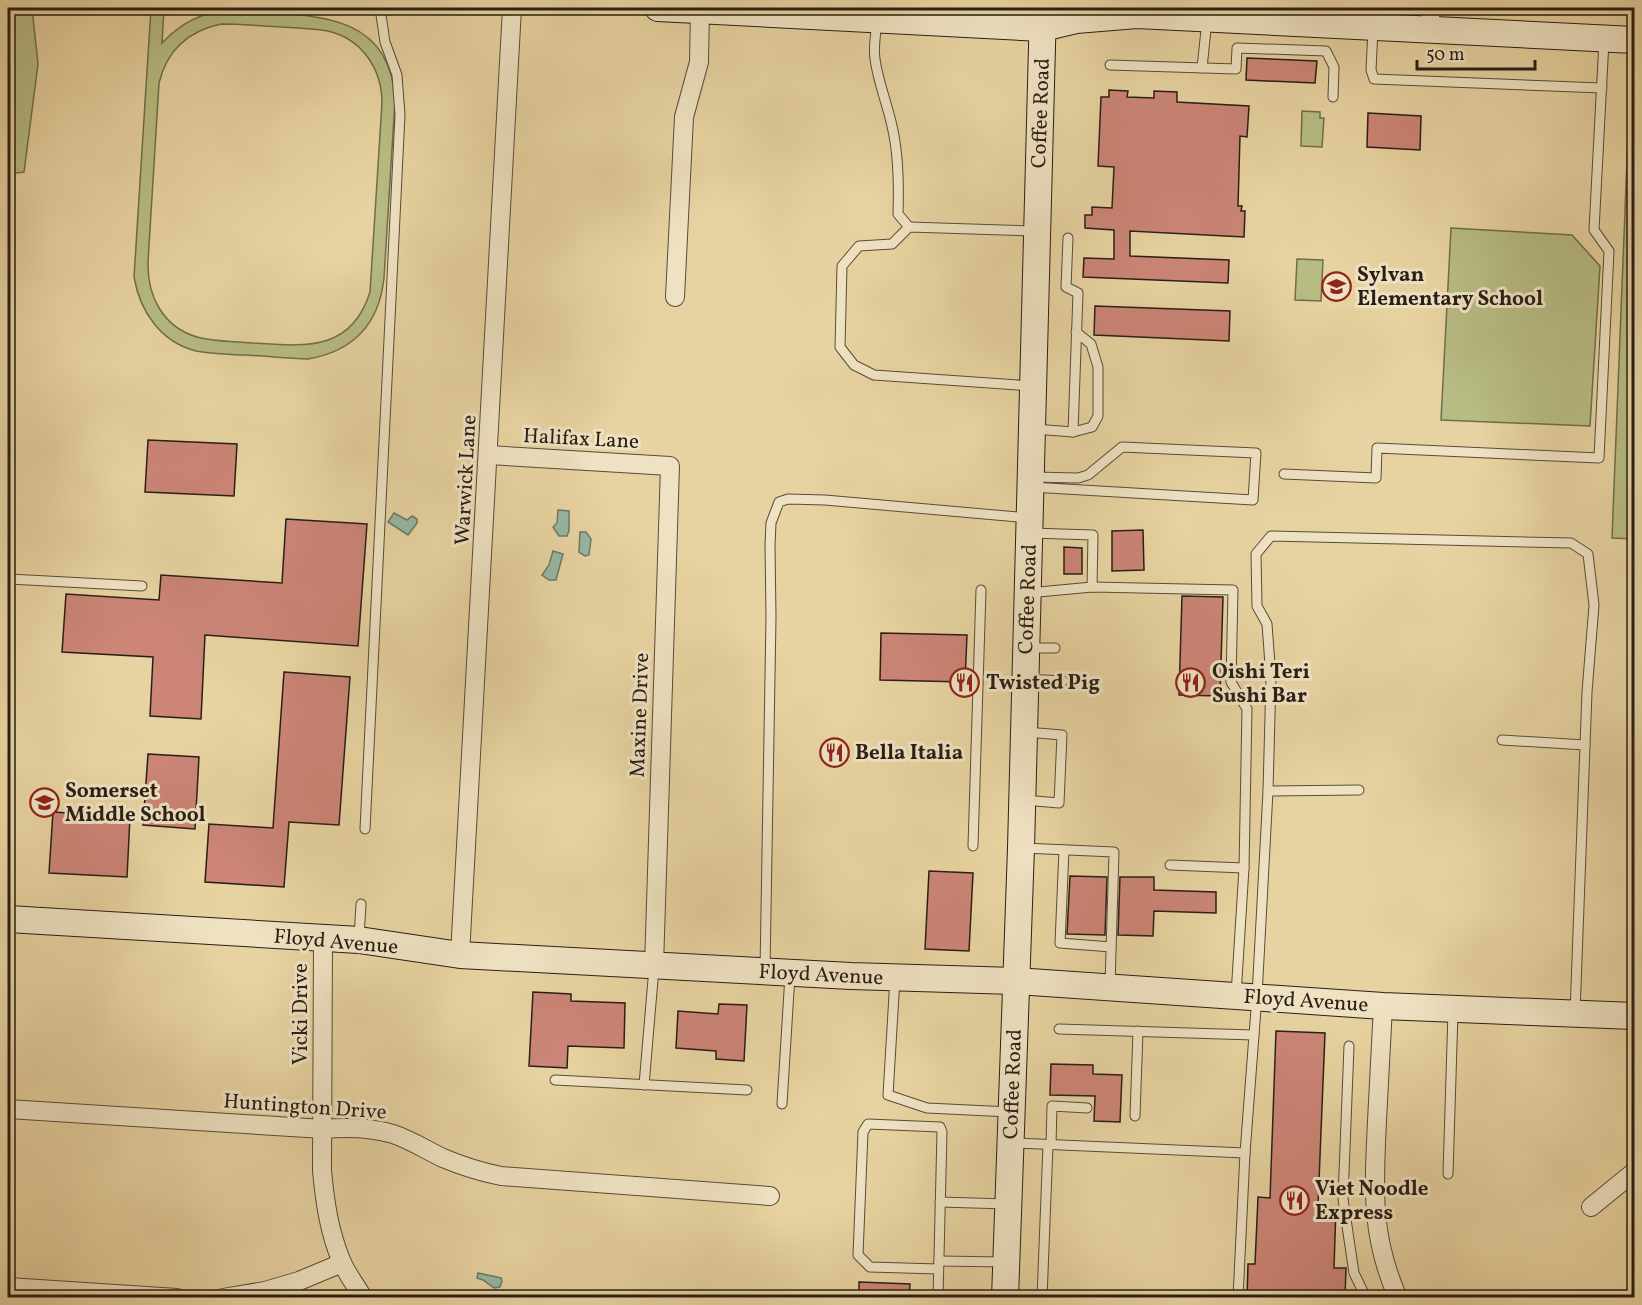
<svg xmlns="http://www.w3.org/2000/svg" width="1642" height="1305" font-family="Vollkorn,serif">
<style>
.green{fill:#b7bc83;stroke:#706d4c;stroke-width:1.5;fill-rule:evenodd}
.water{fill:#97b8a4;stroke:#6b7a6b;stroke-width:1.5}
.building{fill:#cc8577;stroke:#281e16;stroke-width:1.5}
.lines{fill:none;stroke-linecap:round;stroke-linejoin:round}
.lane-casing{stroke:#584b39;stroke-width:11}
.street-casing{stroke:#584b39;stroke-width:20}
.secondary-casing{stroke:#281e16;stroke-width:28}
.lane{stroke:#efe2c2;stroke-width:9}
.street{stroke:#efe2c2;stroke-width:18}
.secondary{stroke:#efe2c2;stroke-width:26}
.labels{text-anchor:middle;stroke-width:6;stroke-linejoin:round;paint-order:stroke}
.street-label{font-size:21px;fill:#281e16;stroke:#efe2c2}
.poi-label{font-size:21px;font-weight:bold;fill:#281e16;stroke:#efe2c2;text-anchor:start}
</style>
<rect width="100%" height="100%" fill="#e7d3a1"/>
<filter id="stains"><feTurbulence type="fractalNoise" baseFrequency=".00333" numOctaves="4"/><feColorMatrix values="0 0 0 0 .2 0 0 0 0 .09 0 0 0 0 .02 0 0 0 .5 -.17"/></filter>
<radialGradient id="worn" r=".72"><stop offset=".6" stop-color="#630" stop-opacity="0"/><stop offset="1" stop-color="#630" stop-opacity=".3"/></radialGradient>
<g class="green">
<polygon points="11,8 32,8 38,64 24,172 8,174 8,9"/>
<path d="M151,8h13l-2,35c20,-21 41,-32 71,-32 69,5 158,-5 162,90l-11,177c-5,46 -30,73 -76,81 -22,-1 -44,-3 -65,-4 -16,-1 -32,-1 -47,-4 -35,-9 -56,-39 -62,-74zM221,24c20,0 40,2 61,3 15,1 31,1 46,4 34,8 54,38 54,72l-12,189c-19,61 -67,54 -118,51 -18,-2 -38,-1 -55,-6 -34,-10 -50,-41 -49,-75l11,-179c8,-33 29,-52 62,-59z"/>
<polygon points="1631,59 1634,59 1634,539 1612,538"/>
<polygon points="1302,111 1320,112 1320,118 1324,118 1322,147 1301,146"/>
<polygon points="1451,228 1572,235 1600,266 1590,426 1441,420"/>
<polygon points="1297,259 1323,260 1321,301 1295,300"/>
</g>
<g class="water">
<polygon points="558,510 569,511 569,531 567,536 559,536 553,527 557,523"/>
<polygon points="394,513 407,520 412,516 417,519 417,523 408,535 388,522"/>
<polygon points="580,532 586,532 591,539 589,555 585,556 579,552"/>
<polygon points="553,551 563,554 556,580 549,580 542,575 549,565"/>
<polygon points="478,1273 501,1278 502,1281 500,1287 494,1288 483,1280 477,1278"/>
</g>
<g class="building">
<polygon points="1247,58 1317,61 1315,83 1246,80"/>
<polygon points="1109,90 1128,91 1127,97 1154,98 1154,91 1177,92 1177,102 1249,106 1247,137 1240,136 1238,206 1242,206 1241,211 1245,211 1244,237 1130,231 1130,256 1229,260 1228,283 1083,277 1084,258 1114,259 1114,230 1085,228 1085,215 1092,215 1092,207 1112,208 1114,167 1098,166 1101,97 1109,97"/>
<polygon points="1368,113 1421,116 1420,150 1367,147"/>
<polygon points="1095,306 1230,311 1229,341 1094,335"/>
<polygon points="148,440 237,444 234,496 145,492"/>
<polygon points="286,519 367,524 358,646 205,635 201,719 150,716 153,657 62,652 66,594 159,600 161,575 282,583"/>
<polygon points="1143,530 1144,570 1112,571 1112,531"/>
<polygon points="1064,547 1082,548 1082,574 1064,574"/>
<polygon points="1182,596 1223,597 1220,696 1179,695"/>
<polygon points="881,633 967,635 965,682 880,680"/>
<polygon points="284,672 350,677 339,825 289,822 284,887 205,882 209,824 273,828"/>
<polygon points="148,754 199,757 195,829 143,825"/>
<polygon points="53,812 130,817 127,877 49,873"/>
<polygon points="929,871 973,873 969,951 925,949"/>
<polygon points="1070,876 1107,877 1105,935 1067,934"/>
<polygon points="1120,877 1154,877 1154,890 1216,892 1216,913 1154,911 1153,936 1118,935"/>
<polygon points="533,992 571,994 571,1001 625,1003 624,1048 568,1046 567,1068 529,1066"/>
<polygon points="719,1004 747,1005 744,1061 716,1059 716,1051 676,1048 678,1011 718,1014"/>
<polygon points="1276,1031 1325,1033 1318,1206 1336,1207 1334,1268 1346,1268 1345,1298 1247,1298 1248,1264 1255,1264 1258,1197 1270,1198"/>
<polygon points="1051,1064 1093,1065 1093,1074 1122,1075 1120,1122 1094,1121 1095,1096 1050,1095"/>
<polygon points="859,1282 910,1284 909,1298 859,1298"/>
</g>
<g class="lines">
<defs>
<g id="lane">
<path d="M877,21c-1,12 -4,26 -2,38 3,23 12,44 17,67 7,29 7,59 6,88l11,13"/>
<polyline points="1373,29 1371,70 1374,79 1602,88"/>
<polyline points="1110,65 1236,69 1237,48 1326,51 1334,67 1333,97"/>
<polyline points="1202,68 1207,20"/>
<polyline points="1068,238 1066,287 1078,293 1073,432"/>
<polyline points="1032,386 874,375 854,365 840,347 842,266 859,246 892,244 909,227 1034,231"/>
<polyline points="1034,429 1073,432 1092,427 1098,416 1098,367 1091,344 1076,332"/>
<polyline points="1284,474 1376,478 1377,448 1599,458 1609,251 1594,230 1604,41"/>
<polyline points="1031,487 1253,500 1256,453 1122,447 1088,475 1078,478 1033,477"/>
<polyline points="1031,533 1093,535 1092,587"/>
<polyline points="8,582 9,579 142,586"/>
<polyline points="1028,593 1092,587 1233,590 1231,682 1247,709 1244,868 1236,995"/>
<polyline points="1028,648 1055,648"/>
<polyline points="1026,679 1063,681"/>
<polyline points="1502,740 1585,745"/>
<polyline points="1268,791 1359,790"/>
<polyline points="1024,800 1059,803 1062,735 1026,732"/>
<polyline points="365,829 400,115 397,75 385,42 380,8"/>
<polyline points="973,846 981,590"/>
<polyline points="1023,848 1114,852 1110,985"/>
<polyline points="1064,850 1060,943 1111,947"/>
<polyline points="8,855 9,857 8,876"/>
<polyline points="1170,865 1244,868"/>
<polyline points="359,938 361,904"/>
<polyline points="765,970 771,617 770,545 771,523 779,502 788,499 825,500 1029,518"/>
<polyline points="895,978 888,1095 927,1108 1010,1112"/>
<polyline points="1059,1029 1254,1035"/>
<polyline points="1349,1046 1343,1199 1354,1273 1366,1298"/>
<polyline points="555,1080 747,1090"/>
<polyline points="644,1085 654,968"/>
<polyline points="782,1104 790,975"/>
<polyline points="1135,1116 1138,1031"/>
<polyline points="1014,1143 1245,1153"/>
<polyline points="1051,1145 1052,1106 1087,1108"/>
<polyline points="1448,1174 1453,1012"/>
<polyline points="940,1202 1007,1204"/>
<polyline points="939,1261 1005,1262"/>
<polyline points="938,1298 942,1132 940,1127 868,1124 863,1132 858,1255 870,1267 938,1269"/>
<polyline points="1042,1298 1048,1145"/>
<polyline points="1238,1298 1245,1153 1257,996 1268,791 1271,678 1267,624 1257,606 1256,554 1271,536 1571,543 1588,554 1594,605 1587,692 1575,1013"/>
</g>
<g id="street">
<polyline points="1429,29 1431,8"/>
<polyline points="675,297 684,117 699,62 700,8"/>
<polyline points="489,455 670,466 654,966"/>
<path d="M323,938l-1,233c3,31 7,60 19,89 5,13 15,25 22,38"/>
<polyline points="460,955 512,8"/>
<path d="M1383,1006c-2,38 -4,77 -6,115 -3,66 -7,114 21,177"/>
<path d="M8,1109l315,20c23,-2 47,-2 70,5 18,6 33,16 50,24 19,8 38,14 58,18l269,20"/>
<polyline points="1591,1207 1634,1172"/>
<polyline points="8,1287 177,1298"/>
<polyline points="223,1298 265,1291 299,1281 342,1263"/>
</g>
<g id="secondary">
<polyline points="658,8 1042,28 1076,20 1137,15 1634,40"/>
<polyline points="8,919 359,940 460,955 851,976 1015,981 1383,1006 1634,1016"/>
<polyline points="1005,1298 1021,848 1043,8"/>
</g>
</defs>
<use href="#lane" class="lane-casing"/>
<use href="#street" class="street-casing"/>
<use href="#secondary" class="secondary-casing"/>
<use href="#lane" class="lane"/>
<use href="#street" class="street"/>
<use href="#secondary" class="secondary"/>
</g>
<defs>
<symbol id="school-ring" viewBox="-11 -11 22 22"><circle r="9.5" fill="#efe2c2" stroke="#8f2418" stroke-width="1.5"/><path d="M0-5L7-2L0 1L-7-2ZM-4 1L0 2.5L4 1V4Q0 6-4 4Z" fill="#8f2418"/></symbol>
<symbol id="restaurant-ring" viewBox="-11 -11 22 22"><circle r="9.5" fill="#efe2c2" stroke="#8f2418" stroke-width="1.5"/><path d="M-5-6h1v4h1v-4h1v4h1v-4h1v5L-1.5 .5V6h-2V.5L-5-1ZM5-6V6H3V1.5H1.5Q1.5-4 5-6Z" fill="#8f2418"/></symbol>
</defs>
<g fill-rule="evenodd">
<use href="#school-ring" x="1320" y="270" width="33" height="33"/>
<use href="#restaurant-ring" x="948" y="666" width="33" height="33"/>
<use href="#restaurant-ring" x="1174" y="666" width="33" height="33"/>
<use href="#restaurant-ring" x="818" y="736" width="33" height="33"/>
<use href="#school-ring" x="28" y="786" width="33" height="33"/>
<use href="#restaurant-ring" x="1278" y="1184" width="33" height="33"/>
</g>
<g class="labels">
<g class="street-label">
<text transform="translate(1040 113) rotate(-88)" y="7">Coffee Road</text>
<text transform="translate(581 438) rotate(3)" y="7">Halifax Lane</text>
<text transform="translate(465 480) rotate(-87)" y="7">Warwick Lane</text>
<text transform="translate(1027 599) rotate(-88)" y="7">Coffee Road</text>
<text transform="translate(639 715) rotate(-88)" y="7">Maxine Drive</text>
<text transform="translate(336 941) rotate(5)" y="7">Floyd Avenue</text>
<text transform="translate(821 974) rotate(3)" y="7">Floyd Avenue</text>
<text transform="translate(1306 1000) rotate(4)" y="7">Floyd Avenue</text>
<text transform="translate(300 1014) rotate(-90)" y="7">Vicki Drive</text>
<text transform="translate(1012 1084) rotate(-88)" y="7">Coffee Road</text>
<text transform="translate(305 1106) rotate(4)" y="7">Huntington Drive</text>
</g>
<g class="poi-label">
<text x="1357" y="281">Sylvan<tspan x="1357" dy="24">Elementary School</tspan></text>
<text x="1212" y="678">Oishi Teri<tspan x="1212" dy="24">Sushi Bar</tspan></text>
<text x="986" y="689">Twisted Pig</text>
<text x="855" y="759">Bella Italia</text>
<text x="65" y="797">Somerset<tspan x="65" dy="24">Middle School</tspan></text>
<text x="1315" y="1195">Viet Noodle<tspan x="1315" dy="24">Express</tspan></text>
</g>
</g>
<rect width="1642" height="1305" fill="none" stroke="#e7d3a1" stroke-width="30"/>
<rect x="9" y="9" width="1624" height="1287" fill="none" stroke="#281e16" stroke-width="3"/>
<rect x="15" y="15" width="1612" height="1275" fill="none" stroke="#281e16" stroke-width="1.5"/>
<path d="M1417 60v9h118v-9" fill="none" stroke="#281e16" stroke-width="3"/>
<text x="1426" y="60" font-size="18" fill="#281e16" stroke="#efe2c2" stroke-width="4.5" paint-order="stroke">50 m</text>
<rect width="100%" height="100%" filter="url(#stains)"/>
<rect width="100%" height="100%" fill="url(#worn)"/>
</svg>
